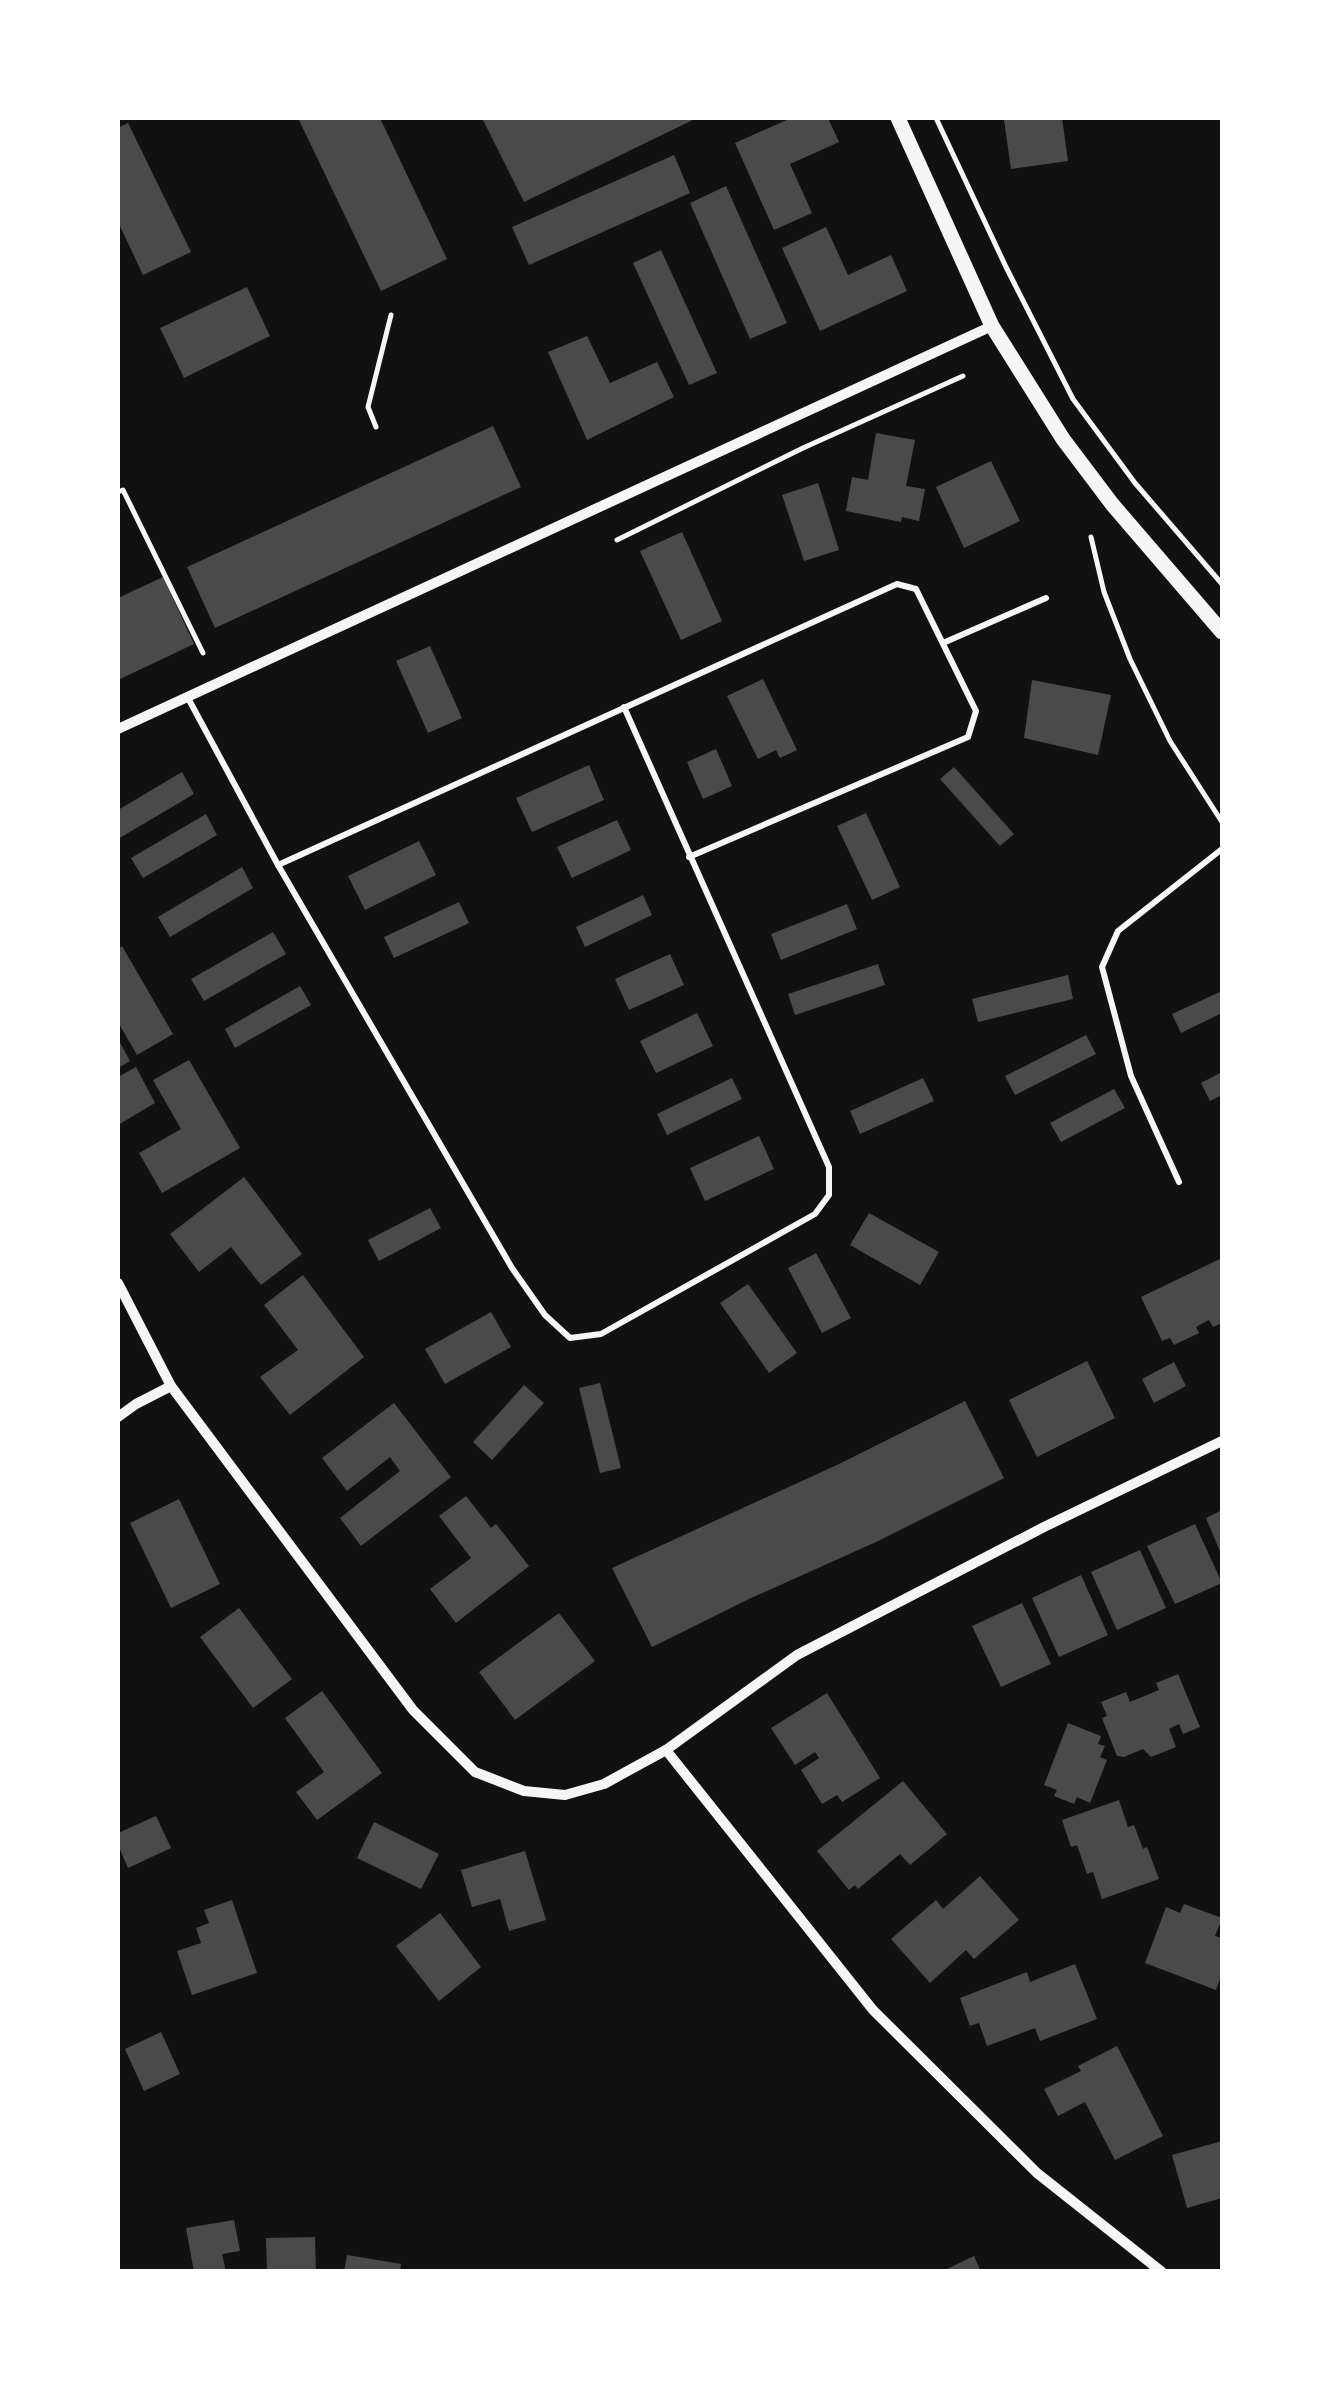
<svg xmlns="http://www.w3.org/2000/svg" width="1340" height="2389" font-family="Georgia,serif">
<style>
.building{fill:#4a4a4a}
.lines{fill:none;stroke-linecap:round;stroke-linejoin:round}
.path{stroke:#f5f5f5;stroke-width:5}
.service{stroke:#f5f5f5;stroke-width:6}
.minor{stroke:#f5f5f5;stroke-width:10}
.tertiary{stroke:#f5f5f5;stroke-width:15}
</style>
<rect width="100%" height="100%" fill="#111"/>
<g class="building">
<polygon points="298,118 380,118 447,259 381,291"/>
<polygon points="482,118 697,118 524,202"/>
<polygon points="791,118 828,118 839,142 790,164 812,213 774,230 735,143"/>
<polygon points="1020,118 1062,118 1068,161 1011,169 1004,120"/>
<polygon points="128,123 191,252 143,275 118,222 118,128"/>
<polygon points="674,155 690,193 529,265 512,227"/>
<polygon points="726,186 787,323 750,339 690,203"/>
<polygon points="826,227 848,275 891,255 907,291 820,331 782,248"/>
<polygon points="661,250 717,373 689,385 633,263"/>
<polygon points="247,287 270,336 184,378 160,328"/>
<polygon points="587,336 610,383 657,362 674,397 587,440 548,352"/>
<polygon points="493,426 521,487 215,628 187,567"/>
<polygon points="876,433 915,440 906,486 925,489 919,521 902,517 901,522 846,511 852,477 868,480"/>
<polygon points="991,461 1020,521 964,548 936,487"/>
<polygon points="818,483 839,550 804,561 782,495"/>
<polygon points="682,532 722,621 681,640 640,551"/>
<polygon points="163,577 194,644 118,680 118,598"/>
<polygon points="430,646 462,718 428,733 396,661"/>
<polygon points="763,679 797,750 780,758 776,750 758,759 727,696"/>
<polygon points="1032,680 1111,695 1098,755 1024,738"/>
<polygon points="716,749 732,786 703,799 687,762"/>
<polygon points="589,765 604,800 532,832 516,798"/>
<polygon points="954,767 1014,834 1000,846 940,779"/>
<polygon points="182,772 194,794 118,839 118,810"/>
<polygon points="866,813 900,887 872,900 837,826"/>
<polygon points="206,814 217,835 143,878 131,858"/>
<polygon points="617,820 631,850 572,878 557,847"/>
<polygon points="419,841 436,875 365,910 348,876"/>
<polygon points="242,867 253,888 170,937 158,917"/>
<polygon points="643,895 652,915 585,947 576,927"/>
<polygon points="459,902 469,923 394,958 384,937"/>
<polygon points="847,904 857,929 781,960 771,934"/>
<polygon points="273,932 286,954 204,1001 191,979"/>
<polygon points="122,946 173,1034 137,1055 118,1022 118,949"/>
<polygon points="670,954 684,985 629,1010 615,979"/>
<polygon points="878,964 885,985 795,1015 788,994"/>
<polygon points="1068,975 1073,999 978,1022 972,999"/>
<polygon points="300,986 311,1005 235,1048 225,1029"/>
<polygon points="1222,991 1222,1013 1181,1033 1172,1014"/>
<polygon points="697,1013 713,1046 656,1073 640,1041"/>
<polygon points="1086,1035 1096,1054 1015,1095 1005,1076"/>
<polygon points="118,1039 130,1061 118,1068"/>
<polygon points="189,1060 240,1148 162,1193 139,1153 181,1129 153,1080"/>
<polygon points="136,1067 155,1103 118,1125 118,1077"/>
<polygon points="1222,1072 1222,1095 1210,1101 1201,1083"/>
<polygon points="732,1078 742,1099 667,1135 657,1114"/>
<polygon points="923,1078 934,1101 860,1134 850,1111"/>
<polygon points="1114,1089 1125,1108 1061,1142 1050,1123"/>
<polygon points="759,1136 774,1169 705,1201 690,1168"/>
<polygon points="244,1177 302,1254 261,1285 231,1247 199,1272 170,1234"/>
<polygon points="430,1208 441,1228 379,1261 368,1240"/>
<polygon points="869,1213 939,1252 920,1285 850,1245"/>
<polygon points="816,1253 851,1318 822,1333 788,1268"/>
<polygon points="1222,1258 1222,1323 1213,1327 1209,1320 1196,1327 1199,1333 1174,1345 1170,1338 1162,1341 1141,1297"/>
<polygon points="303,1275 364,1357 290,1415 260,1377 298,1350 264,1305"/>
<polygon points="748,1284 797,1353 769,1373 720,1303"/>
<polygon points="491,1312 511,1347 445,1384 425,1349"/>
<polygon points="1087,1361 1115,1418 1037,1457 1009,1400"/>
<polygon points="1174,1362 1186,1386 1154,1403 1142,1379"/>
<polygon points="600,1383 621,1468 600,1473 579,1388"/>
<polygon points="524,1385 544,1403 492,1460 473,1442"/>
<polygon points="965,1401 1004,1478 876,1542 749,1599 652,1647 612,1568 839,1464"/>
<polygon points="394,1403 451,1477 361,1546 340,1518 400,1471 390,1457 347,1491 322,1458"/>
<polygon points="466,1496 491,1528 496,1524 529,1566 456,1623 430,1589 471,1558 439,1516"/>
<polygon points="179,1499 220,1584 171,1608 130,1523"/>
<polygon points="1222,1510 1222,1556 1206,1518"/>
<polygon points="1195,1524 1222,1583 1175,1604 1147,1546"/>
<polygon points="1140,1550 1166,1608 1117,1630 1091,1572"/>
<polygon points="1081,1575 1108,1635 1059,1657 1032,1598"/>
<polygon points="1022,1603 1051,1664 1001,1687 972,1626"/>
<polygon points="239,1608 292,1679 253,1708 200,1637"/>
<polygon points="559,1613 595,1661 515,1720 479,1672"/>
<polygon points="1178,1674 1200,1727 1183,1734 1179,1724 1169,1729 1176,1747 1151,1757 1143,1749 1124,1757 1117,1756 1102,1718 1107,1716 1101,1702 1126,1692 1130,1702 1159,1690 1156,1683"/>
<polygon points="322,1691 382,1773 317,1820 296,1792 324,1772 285,1718"/>
<polygon points="827,1693 880,1778 842,1802 837,1795 822,1804 801,1770 819,1758 815,1752 795,1765 771,1728"/>
<polygon points="1068,1723 1101,1736 1098,1744 1105,1746 1100,1757 1107,1760 1090,1803 1077,1797 1074,1804 1054,1796 1057,1790 1044,1785"/>
<polygon points="903,1781 947,1834 910,1865 900,1854 858,1889 855,1885 849,1890 817,1851"/>
<polygon points="1119,1800 1128,1827 1134,1825 1143,1849 1147,1847 1159,1879 1102,1899 1093,1872 1087,1874 1077,1845 1071,1847 1062,1820"/>
<polygon points="156,1816 171,1848 128,1868 118,1845 118,1833"/>
<polygon points="374,1822 439,1854 421,1889 357,1858"/>
<polygon points="525,1851 546,1920 509,1931 500,1899 472,1907 461,1870"/>
<polygon points="980,1876 1019,1920 974,1959 966,1950 930,1983 891,1939 936,1900 943,1909"/>
<polygon points="232,1900 257,1973 192,1995 177,1951 201,1943 196,1928 209,1923 204,1910"/>
<polygon points="1184,1904 1222,1918 1215,1936 1222,1938 1222,1973 1216,1990 1145,1963 1166,1907 1180,1913"/>
<polygon points="440,1913 481,1967 439,2001 396,1946"/>
<polygon points="1075,1964 1097,2019 1040,2041 1035,2028 987,2046 979,2023 970,2026 960,1998 1027,1972 1030,1982"/>
<polygon points="161,2032 180,2074 144,2091 125,2049"/>
<polygon points="1117,2046 1163,2136 1115,2160 1085,2102 1058,2116 1044,2089 1081,2071 1078,2066"/>
<polygon points="1222,2141 1222,2198 1187,2208 1172,2155"/>
<polygon points="234,2220 240,2251 222,2254 226,2272 194,2272 186,2228"/>
<polygon points="315,2237 316,2272 267,2272 266,2238"/>
<polygon points="347,2255 401,2264 400,2272 344,2272"/>
<polygon points="974,2256 981,2272 941,2272"/>
</g>
<g class="lines">
<g class="path">
<polyline points="936,118 1006,267 1073,399 1135,483 1222,584"/>
<polyline points="376,427 368,407 391,315"/>
<polyline points="118,492 123,490 203,653"/>
<polyline points="1091,537 1104,592 1130,659 1170,741 1222,822"/>
<polyline points="617,540 803,448 963,376"/>
</g>
<g class="service">
<polyline points="943,643 1046,598"/>
<polyline points="188,698 278,865 512,1268 545,1315 570,1338 601,1334 815,1214 829,1195 829,1167 624,707"/>
<polyline points="278,865 897,584 916,589 976,711 968,737 689,857"/>
<polyline points="1179,1182 1131,1076 1102,967 1118,931 1222,849"/>
</g>
<g class="minor">
<polyline points="118,729 992,326"/>
<polyline points="118,1283 171,1386 413,1710 475,1772 524,1791 565,1795 604,1784 666,1750 797,1655 1044,1527 1222,1441"/>
<polyline points="118,1417 136,1404 171,1386"/>
<polyline points="666,1750 873,2010 1037,2173 1162,2272"/>
</g>
<polyline class="tertiary" points="898,118 992,326 1063,439 1112,504 1222,632"/>
</g>
<rect width="1340" height="2389" fill="none" stroke="#ffffff" stroke-width="240"/>
</svg>
